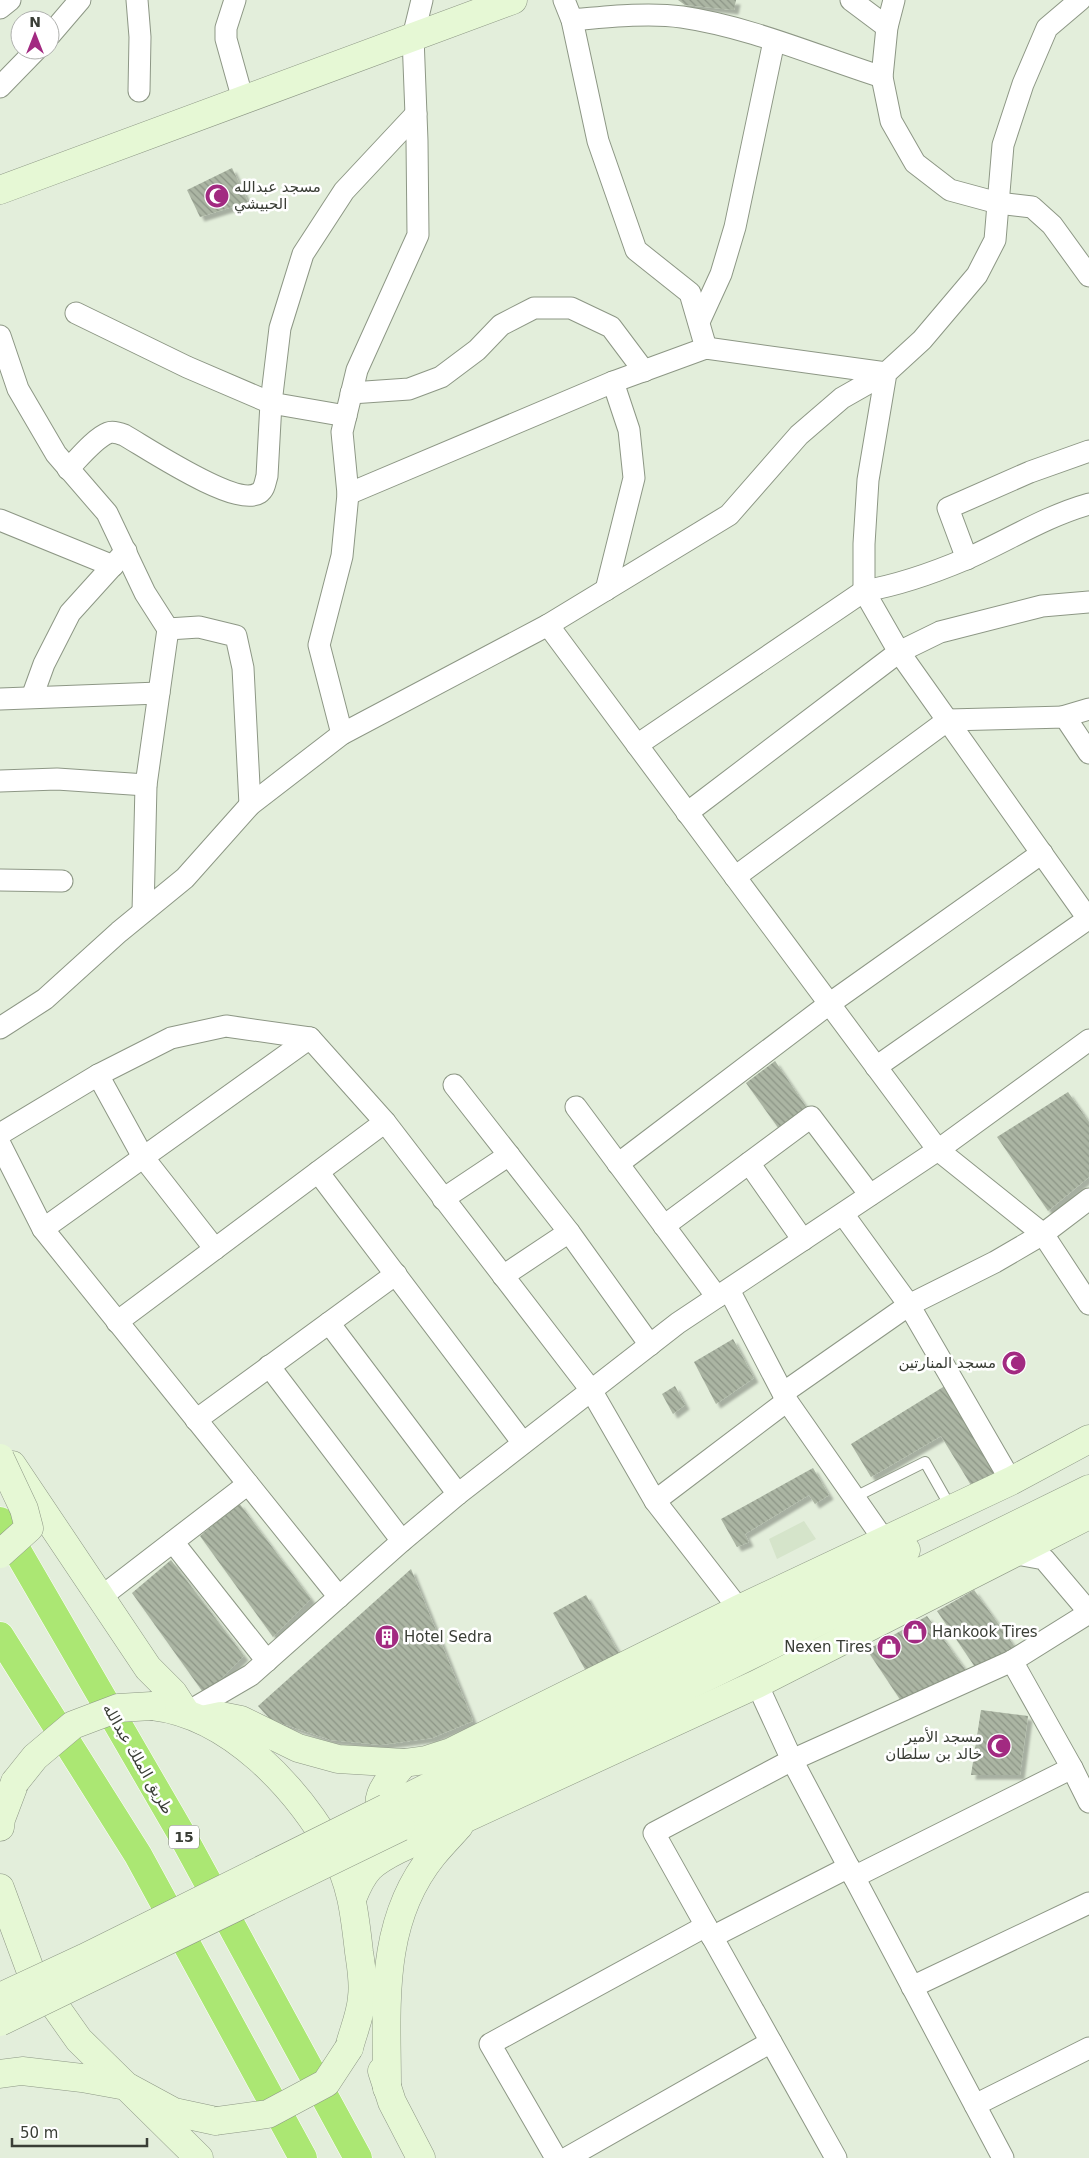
<svg xmlns="http://www.w3.org/2000/svg" width="1089" height="2158" font-family="'DejaVu Sans','Noto Naskh Arabic',sans-serif">
<style>
.built{fill:#d5e4ca}
.building{fill:url(#building-back-hatch);filter:url(#shadow)}
.lines{fill:none;stroke-linecap:round;stroke-linejoin:round}
.service-casing{stroke:#8d9785;stroke-width:12}
.minor-casing{stroke:#8d9785;stroke-width:23}
.secondary-casing{stroke:#8d9785;stroke-width:29}
.motorway-casing{stroke:#fff;stroke-width:29}
.service{stroke:#fff;stroke-width:10}
.minor{stroke:#fff;stroke-width:21}
.secondary{stroke:#e6f8d5;stroke-width:28}
.motorway{stroke:#abe773;stroke-width:28}
.secondary-bridge-casing{stroke:#8d9785;stroke-width:29;stroke-linecap:butt}
.secondary-bridge{stroke:#e6f8d5;stroke-width:28}
.labels{text-anchor:middle;stroke-width:5;stroke-linejoin:round;paint-order:stroke}
.shield{fill:#fff;stroke:#757872;stroke-width:1}
.shield-label{font-size:14px;font-weight:bold;fill:#3a3e36}
.poi-label{font-size:15px;fill:#3a3e36;stroke:#fff;text-anchor:start}
.street-label{font-size:15px;fill:#3a3e36;stroke:#fff}
</style>
<defs>
<pattern id="building-back-hatch" width="6" height="6" patternUnits="userSpaceOnUse" patternTransform="scale(1.25)"><rect width="6" height="6" fill="#abb5a3"/><path d="M-1 5l2 2M0 0l6 6M5-1l2 2" fill="none" stroke="#8c9586"/></pattern>
<filter id="shadow"><feDropShadow dx="4.5" dy="4.5" stdDeviation="1" flood-color="#0004"/></filter>
</defs>
<rect width="100%" height="100%" fill="#e3eedb"/>
<polygon class="built" points="804,1521 816,1539 777,1559 769,1539"/>
<g class="building">
<polygon points="678,0 736,0 734,10 685,5"/>
<polygon points="232,168 248,202 200,217 187,190"/>
<polygon points="775,1061 809,1111 779,1129 746,1083"/>
<polygon points="1068,1092 1089,1122 1089,1177 1048,1211 997,1137"/>
<polygon points="733,1339 754,1378 716,1404 694,1362"/>
<polygon points="948,1384 1002,1475 974,1490 941,1436 871,1477 851,1444"/>
<polygon points="675,1386 685,1405 673,1414 662,1394"/>
<polygon points="813,1468 829,1495 815,1504 809,1495 745,1534 749,1542 737,1547 721,1519"/>
<polygon points="239,1503 311,1599 273,1637 200,1536"/>
<polygon points="171,1560 244,1656 205,1695 132,1593"/>
<polygon points="411,1569 473,1721 432,1738 381,1745 331,1740 271,1720 258,1706"/>
<polygon points="974,1590 1017,1650 977,1670 937,1611"/>
<polygon points="586,1595 620,1655 586,1671 553,1613"/>
<polygon points="927,1616 967,1672 903,1704 867,1650"/>
<polygon points="981,1710 1028,1716 1020,1775 971,1775"/>
</g>
<g class="lines">
<defs>
<polyline id="service" points="855,1497 925,1462 951,1508"/>
<g id="minor">
<polyline points="137,0 140,37 139,91"/>
<polyline points="235,0 226,28 226,39 243,100"/>
<polyline points="564,0 572,20 598,141 636,250 690,293 706,348"/>
<polyline points="851,0 887,27"/>
<polyline points="894,0 887,27 882,77 891,121 915,163 950,190 998,203 1032,207 1052,225 1089,276"/>
<polyline points="1080,0 1047,28 1023,84 1003,145 995,240 977,275 922,340 886,373 868,480 864,544 864,591 899,652 1089,920"/>
<polyline points="0,8 10,0"/>
<path d="M572,20c33,-3 76,-8 110,-3 68,10 134,39 200,60"/>
<polyline points="50,35 80,0"/>
<polyline points="0,87 36,50"/>
<polyline points="76,313 187,367 271,403 346,416"/>
<polyline points="699,322 721,274 735,227 774,41"/>
<polyline points="0,336 18,389 56,454 107,513 145,593 168,629"/>
<polyline points="351,393 409,389 441,377 477,350 501,325 534,308 571,308 611,327 644,371"/>
<path d="M68,469c10,-10 27,-31 40,-36 5,-2 11,0 16,2 23,13 112,73 135,58 6,-4 6,-11 8,-17l4,-73 9,-75 23,-74 41,-63 72,-77"/>
<polyline points="348,494 613,382 706,348 886,373"/>
<polyline points="0,520 113,566"/>
<polyline points="967,559 948,508 1030,472 1089,451"/>
<polyline points="606,590 634,478 629,430 613,382"/>
<polyline points="548,625 938,1150 1043,1234 1089,1304"/>
<polyline points="32,697 44,664 70,613 126,551"/>
<polyline points="0,699 159,693"/>
<polyline points="1062,717 1089,709"/>
<polyline points="342,734 319,645 342,556 348,494 342,432 357,370 418,235 417,141 413,37 422,0"/>
<path d="M637,745l227,-154c35,-6 69,-18 102,-32 41,-18 80,-43 123,-55"/>
<polyline points="0,781 57,779 146,785"/>
<polyline points="687,813 899,652 940,632 1042,606 1089,602"/>
<polyline points="735,877 948,720 1065,717 1089,753"/>
<polyline points="0,880 62,881"/>
<polyline points="143,912 146,785 168,629 199,627 236,636 243,668 250,805"/>
<polyline points="0,1028 45,999 119,932 185,878 250,805 342,734 548,625 729,515 799,435 842,398 886,373"/>
<polyline points="876,1067 1088,919"/>
<polyline points="98,1075 143,1157 215,1249"/>
<polyline points="454,1085 569,1232"/>
<polyline points="576,1107 717,1297"/>
<polyline points="0,1134 98,1075 171,1038 226,1026 310,1038"/>
<polyline points="0,1144 43,1229 339,1597"/>
<polyline points="749,1163 803,1240"/>
<polyline points="618,1164 829,1004 1042,853"/>
<polyline points="318,1172 523,1443"/>
<polyline points="443,1199 509,1155"/>
<polyline points="843,1214 909,1305 995,1262 1043,1234 1089,1199"/>
<polyline points="664,1226 811,1117 870,1195"/>
<polyline points="43,1229 310,1038 385,1122 591,1390 655,1501 739,1609"/>
<polyline points="503,1276 569,1232 650,1345"/>
<polyline points="729,1290 787,1401 884,1540"/>
<polyline points="117,1322 385,1122"/>
<polyline points="329,1323 458,1494"/>
<polyline points="269,1366 402,1541"/>
<polyline points="783,1393 909,1305 1011,1481"/>
<polyline points="196,1420 396,1274"/>
<polyline points="655,1501 787,1401"/>
<polyline points="173,1542 267,1661"/>
<polyline points="1012,1553 1044,1559 1089,1612"/>
<polyline points="101,1597 248,1484"/>
<polyline points="1012,1661 1072,1768 1089,1802"/>
<polyline points="757,1684 792,1760 1003,2158"/>
<polyline points="186,1713 251,1675 402,1541 458,1494 678,1323 938,1150 1089,1040"/>
<polyline points="854,1877 1072,1768"/>
<polyline points="712,1937 849,1867"/>
<polyline points="912,1987 1089,1903"/>
<polyline points="975,2105 1089,2048"/>
<polyline points="556,2158 490,2044 706,1926"/>
<polyline points="567,2158 771,2042"/>
<polyline points="836,2158 654,1833 792,1760 1012,1661 1089,1613"/>
</g>
<g id="secondary">
<polyline points="0,190 513,0"/>
<polyline points="12,1465 148,1668 173,1693 186,1713"/>
<path d="M152,1706c79,9 145,82 182,147 18,30 21,65 25,99 2,14 5,30 3,45 -1,17 -9,35 -13,51"/>
<polyline points="202,1720 221,1716 241,1720 298,1748 338,1759 404,1763 426,1760 451,1752 739,1609 1011,1481 1089,1439"/>
<polyline points="386,1808 906,1550"/>
<path d="M385,1822c-15,-26 3,-39 19,-59"/>
<polyline points="0,1827 1,1819 15,1782"/>
<polyline points="401,1827 1089,1489"/>
<polyline points="0,1888 31,1972 79,2040 126,2086 174,2112 216,2121"/>
<path d="M352,1899c12,-30 19,-36 47,-50l358,-165 332,-169"/>
<polyline points="382,2071 392,2102 421,2158"/>
<polyline points="0,2074 22,2071 82,2078 126,2086 199,2158"/>
<path d="M387,2088c0,-82 -9,-165 46,-233 8,-10 17,-19 26,-29"/>
</g>
<g id="motorway">
<polyline points="0,1521 186,1842 358,2158"/>
<polyline points="0,1636 138,1855 303,2158"/>
</g>
</defs>
<use href="#service" class="service-casing"/>
<use href="#minor" class="minor-casing"/>
<use href="#secondary" class="secondary-casing"/>
<use href="#motorway" class="motorway-casing"/>
<use href="#service" class="service"/>
<use href="#minor" class="minor"/>
<use href="#secondary" class="secondary"/>
<use href="#motorway" class="motorway"/>
<defs>
<g id="secondary-bridge">
<polyline points="0,1458 24,1509 29,1528 0,1554"/>
<polyline points="15,1782 35,1757 73,1725 118,1708 152,1706"/>
<polyline points="0,1997 84,1958 386,1808"/>
<polyline points="0,2022 401,1827"/>
<polyline points="216,2121 268,2114 326,2083 349,2048"/>
</g>
</defs>
<use href="#secondary-bridge" class="secondary-bridge-casing"/>
<use href="#secondary-bridge" class="secondary-bridge"/>
</g>
<defs>
<symbol id="mosque-disc" viewBox="-11 -11 22 22"><circle r="9.5" fill="#a22a81" stroke="#fff"/><path d="M3.5-4.9A6 6 0 1 0 3.5 4.9A5 5 0 1 1 3.5-4.9Z" fill="#fff"/></symbol>
<symbol id="shop-disc" viewBox="-11 -11 22 22"><circle r="9.5" fill="#a22a81" stroke="#fff"/><path d="M-5-2.5h2.3a2.7 3.5 0 0 1 5.4 0H5L5.5 6h-11ZM-1.5-2.5h3a1.5 2.3 0 0 0-3 0Z" fill="#fff"/></symbol>
<symbol id="building-disc" viewBox="-11 -11 22 22"><circle r="9.5" fill="#a22a81" stroke="#fff"/><path d="M-4-6H4V6H1V3H-1V6H-4ZM-2.5-4.3h1.7v1.8h-1.7ZM.8-4.3h1.7v1.8H.8ZM-2.5-1h1.7V.8h-1.7ZM.8-1h1.7V.8H.8Z" fill="#fff"/></symbol>
</defs>
<g fill-rule="evenodd">
<use href="#mosque-disc" x="203" y="182" width="28" height="28"/>
<use href="#mosque-disc" x="1000" y="1349" width="28" height="28"/>
<use href="#shop-disc" x="901" y="1618" width="28" height="28"/>
<use href="#building-disc" x="373" y="1623" width="28" height="28"/>
<use href="#shop-disc" x="875" y="1633" width="28" height="28"/>
<use href="#mosque-disc" x="985" y="1732" width="28" height="28"/>
</g>
<g class="labels">
<rect class="shield" x="169" y="1825.5" width="30" height="23" rx="4"/>
<g class="shield-label">
<text x="184" y="1842">15</text>
</g>
<g class="poi-label">
<text x="234" y="192">مسجد عبدالله<tspan x="234" dy="17">الحبيشي</tspan></text>
<text x="996" y="1368" text-anchor="end">مسجد المنارتين</text>
<text x="932" y="1637">Hankook Tires</text>
<text x="404" y="1642">Hotel Sedra</text>
<text x="872" y="1652" text-anchor="end">Nexen Tires</text>
<text x="982" y="1742" text-anchor="end">مسجد الأمير<tspan x="982" dy="17">خالد بن سلطان</tspan></text>
</g>
<g class="street-label">
<text transform="translate(138 1759) rotate(60)" y="5">طريق الملك عبدالله</text>
</g>
</g>
<g transform="translate(35 35)"><circle r="24" fill="#ffffff" stroke="#b0b2af"/>
<path d="M0-4L9 19L0 12L-9 19Z" fill="#a22a81"/>
<text y="-8" font-size="14" font-weight="bold" text-anchor="middle" fill="#3a3e36">N</text>
</g>
<path d="M12 2138v8h135v-8" fill="none" stroke="#3a3e36" stroke-width="2.5"/>
<text x="20" y="2138" font-size="15" fill="#3a3e36" stroke="#ffffff" stroke-width="4" paint-order="stroke">50 m</text>
</svg>
